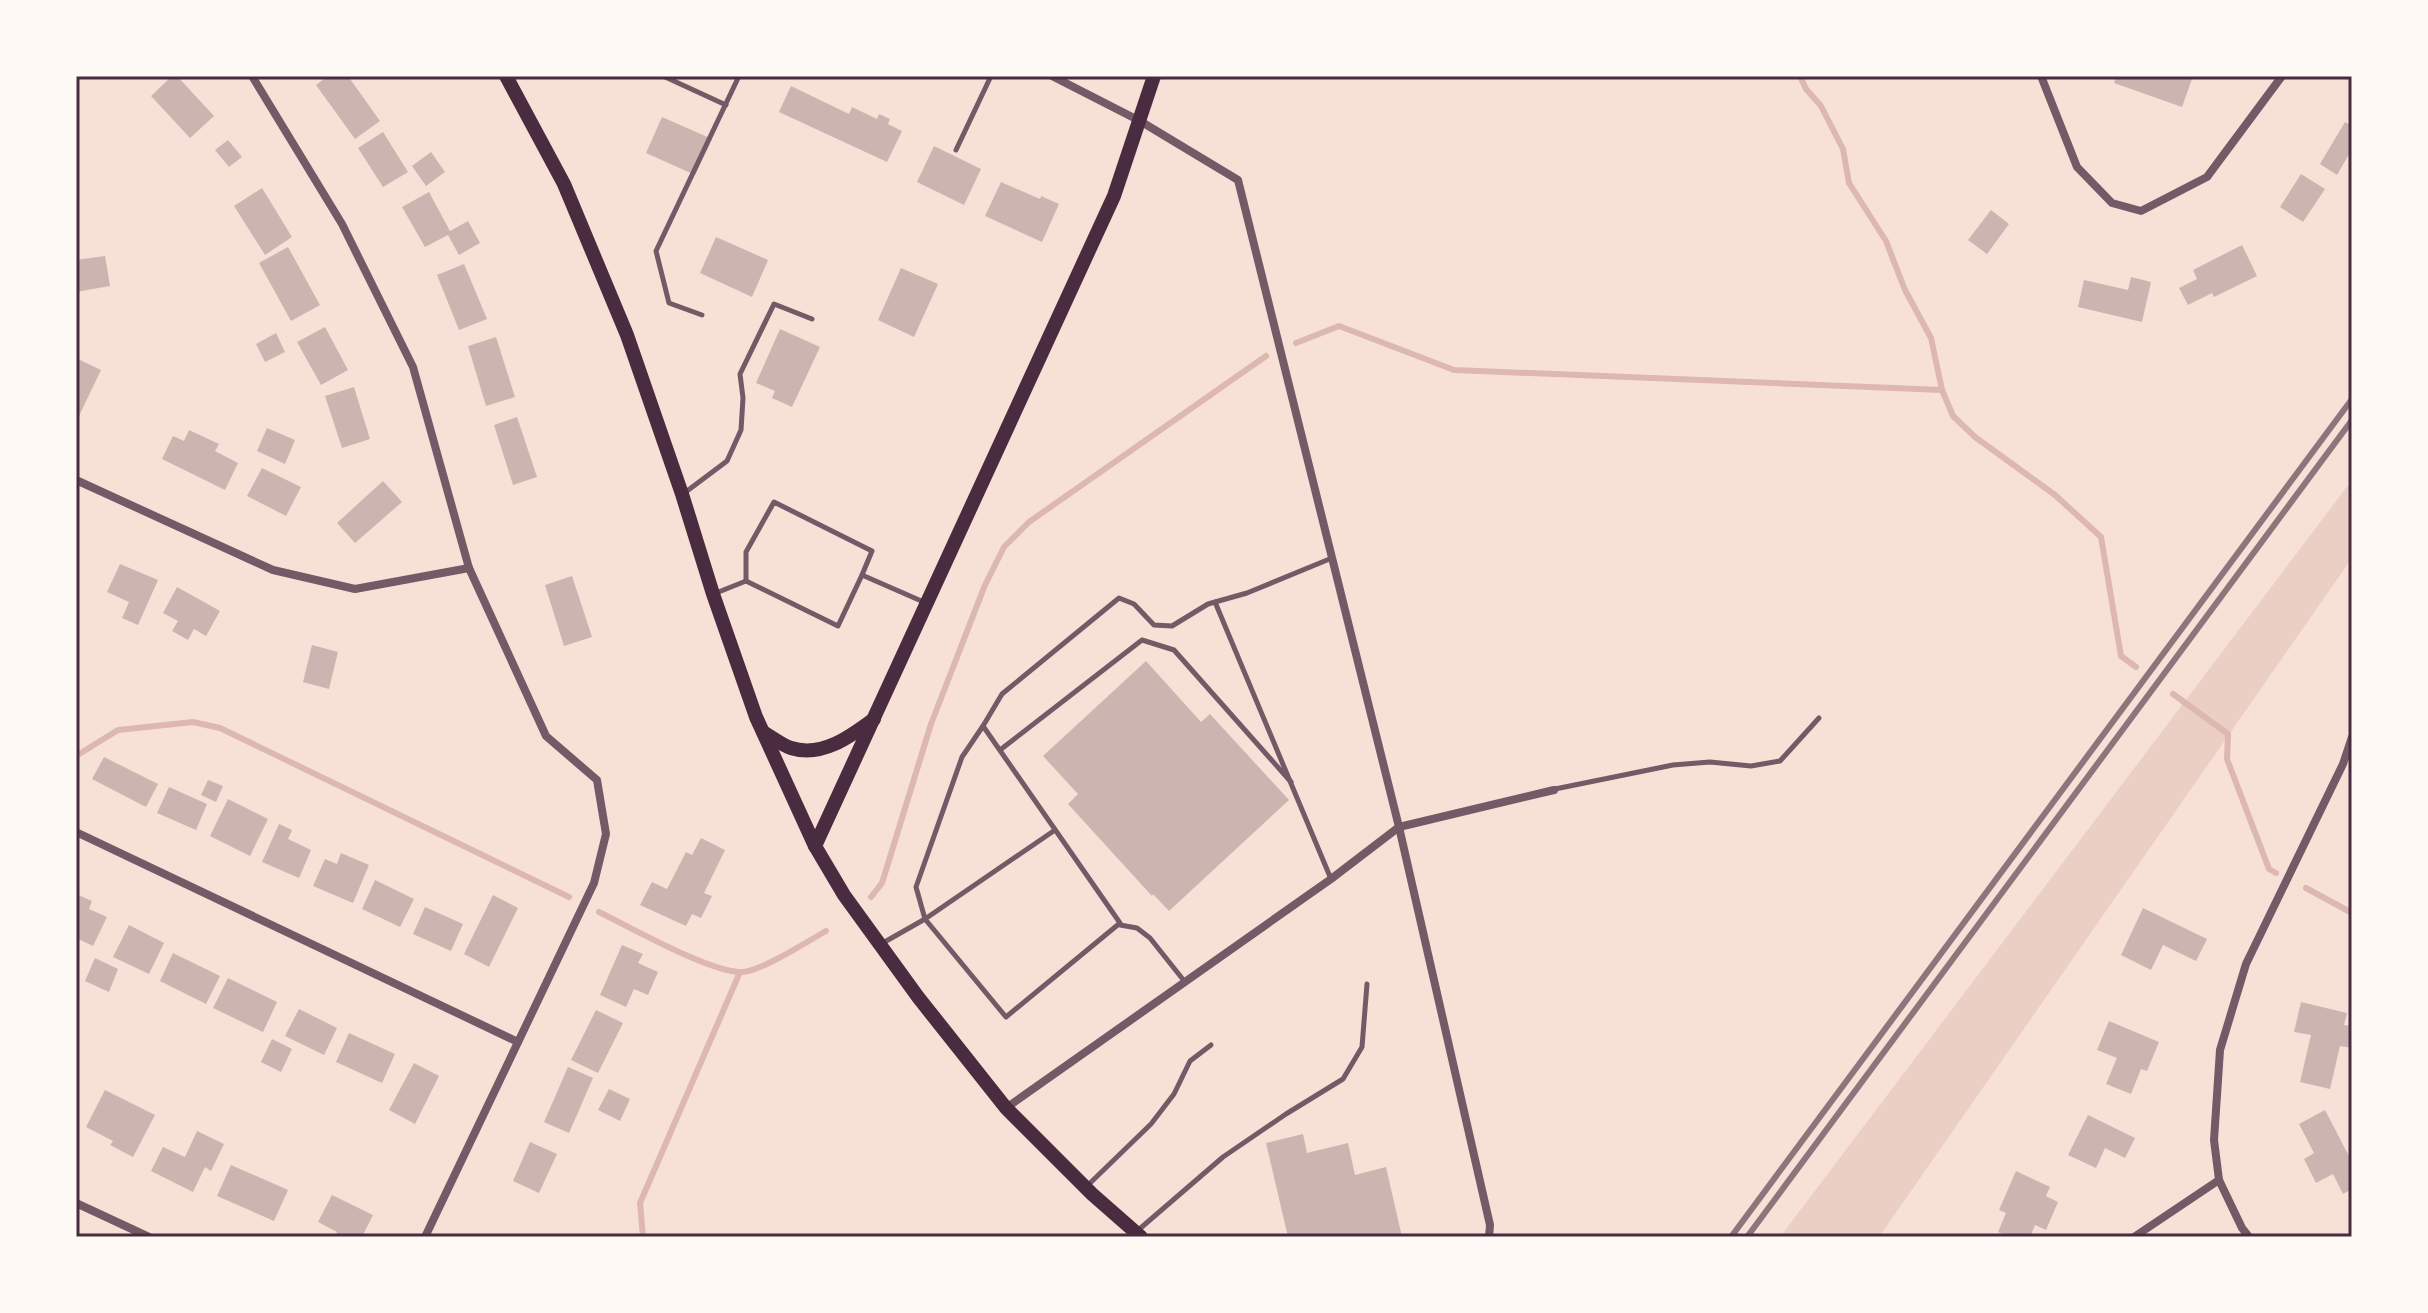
<svg xmlns="http://www.w3.org/2000/svg" width="2428" height="1313" font-family="'Open Sans',sans-serif">
<style>
.green{fill:#ebcfc5}
.lines{fill:none;stroke-linecap:round;stroke-linejoin:round}
.stream{stroke:#dcb8b0;stroke-width:6}
.building{fill:#ccb4b1}
.service{stroke:#755966;stroke-width:5}
.minor{stroke:#755966;stroke-width:8}
.secondary{stroke:#4a2c40;stroke-width:14}
.rail{stroke:#8f747c;stroke-width:6}
.neatline{fill:none;stroke:#4a2c40;stroke-width:3}
</style>
<rect width="100%" height="100%" fill="#f7e1d7"/>
<polygon class="green" points="2352,480 2352,558 1879,1237 1780,1237"/>
<g class="lines">
<g class="stream">
<polyline points="1800,76 1806,89 1821,106 1843,149 1849,183 1886,241 1905,290 1931,338 1942,390 1953,416 1975,437 2055,495 2101,537 2121,656 2136,667"/>
<polyline points="1296,343 1339,326 1454,370 1942,390"/>
<polyline points="2173,694 2228,734 2227,759 2269,869 2276,873"/>
<polyline points="76,756 118,730 193,722 220,728 569,897"/>
<polyline points="2306,888 2352,913"/>
<polyline points="871,897 882,883 931,724 985,585 1004,547 1029,522 1266,356"/>
<path d="M599,912c31,15 112,61 143,60 20,-1 66,-31 84,-41"/>
<polyline points="643,1237 640,1203 740,972"/>
</g>
</g>
<g class="building">
<polygon points="172,76 177,76 214,116 190,138 151,96"/>
<polygon points="328,76 348,76 380,121 355,139 316,85"/>
<polygon points="2116,76 2193,76 2182,107 2114,83"/>
<polygon points="791,86 849,114 852,107 877,119 879,114 890,119 888,124 902,131 887,162 779,112"/>
<polygon points="662,117 712,139 695,175 646,153"/>
<polygon points="2345,122 2352,126 2352,149 2337,175 2320,164"/>
<polygon points="383,132 408,172 383,187 358,148"/>
<polygon points="228,140 242,157 229,167 215,150"/>
<polygon points="934,146 981,169 964,205 917,182"/>
<polygon points="431,152 445,172 426,186 412,166"/>
<polygon points="2301,174 2325,189 2303,222 2280,207"/>
<polygon points="1001,182 1040,199 1041,196 1059,204 1042,242 985,216"/>
<polygon points="262,188 292,237 265,255 234,206"/>
<polygon points="429,192 450,231 468,221 480,243 459,255 448,235 425,247 402,207"/>
<polygon points="1991,210 2009,224 1987,254 1968,240"/>
<polygon points="716,237 768,260 752,297 700,273"/>
<polygon points="2242,245 2257,276 2214,297 2212,293 2188,305 2179,288 2197,279 2193,270"/>
<polygon points="288,247 320,305 291,321 259,263"/>
<polygon points="105,256 110,286 76,292 76,260"/>
<polygon points="464,264 487,319 459,330 437,275"/>
<polygon points="901,268 938,284 914,337 878,320"/>
<polygon points="2131,277 2151,282 2142,322 2078,307 2084,280 2128,290"/>
<polygon points="325,327 348,370 321,385 297,342"/>
<polygon points="780,329 820,347 792,407 772,398 775,391 756,383"/>
<polygon points="276,333 285,352 265,362 256,344"/>
<polygon points="496,337 515,397 486,406 468,346"/>
<polygon points="76,358 101,370 79,416 76,414"/>
<polygon points="354,387 370,439 342,448 325,396"/>
<polygon points="517,417 537,477 513,485 494,425"/>
<polygon points="267,428 295,440 285,464 257,451"/>
<polygon points="189,430 219,444 215,451 238,463 225,490 162,459 173,436 184,441"/>
<polygon points="262,468 301,487 286,516 247,496"/>
<polygon points="383,481 402,502 355,543 337,523"/>
<polygon points="120,564 158,580 138,625 122,618 129,602 107,592"/>
<polygon points="572,576 592,637 564,646 545,585"/>
<polygon points="177,587 220,611 206,636 194,629 188,640 172,631 178,621 163,613"/>
<polygon points="312,645 338,652 329,689 303,682"/>
<polygon points="1146,661 1201,722 1210,714 1289,800 1169,911 1153,894 1152,896 1068,804 1078,794 1043,756"/>
<polygon points="104,757 158,784 146,807 92,779"/>
<polygon points="208,780 223,786 216,802 201,795"/>
<polygon points="169,787 207,804 196,830 157,813"/>
<polygon points="228,799 268,819 250,856 210,836"/>
<polygon points="279,824 292,830 288,839 311,850 299,878 262,862"/>
<polygon points="701,838 725,850 704,893 712,896 701,918 692,914 686,926 640,905 652,882 667,889 686,852 692,855"/>
<polygon points="341,853 369,865 353,903 313,886 325,859 337,864"/>
<polygon points="375,880 414,899 400,927 362,909"/>
<polygon points="76,894 92,901 89,909 107,917 93,946 76,938"/>
<polygon points="493,895 518,908 489,967 464,954"/>
<polygon points="425,907 463,924 451,951 413,934"/>
<polygon points="2143,908 2207,939 2196,961 2163,945 2151,970 2121,955"/>
<polygon points="129,925 164,943 149,974 113,957"/>
<polygon points="622,945 643,954 638,963 658,972 648,995 634,989 626,1007 600,995"/>
<polygon points="173,953 220,976 206,1004 160,981"/>
<polygon points="95,958 118,969 109,992 85,981"/>
<polygon points="228,978 277,1002 263,1032 213,1008"/>
<polygon points="2301,1002 2347,1013 2344,1025 2352,1026 2352,1048 2340,1046 2330,1089 2300,1082 2311,1035 2294,1032"/>
<polygon points="299,1009 337,1028 324,1055 285,1036"/>
<polygon points="596,1010 623,1023 598,1073 571,1060"/>
<polygon points="2109,1021 2159,1042 2147,1071 2141,1069 2131,1094 2106,1084 2117,1058 2097,1050"/>
<polygon points="349,1033 395,1054 382,1083 336,1062"/>
<polygon points="272,1039 292,1049 281,1072 261,1062"/>
<polygon points="414,1063 439,1076 415,1124 389,1110"/>
<polygon points="568,1067 593,1078 569,1133 544,1122"/>
<polygon points="609,1089 630,1099 620,1121 598,1110"/>
<polygon points="105,1090 155,1115 133,1157 110,1145 113,1141 86,1127"/>
<polygon points="2325,1110 2352,1162 2352,1189 2343,1194 2333,1174 2316,1183 2304,1159 2314,1153 2299,1124"/>
<polygon points="2088,1115 2135,1138 2125,1158 2105,1148 2096,1168 2068,1155"/>
<polygon points="197,1131 224,1144 211,1171 205,1167 193,1192 151,1171 163,1147 185,1157"/>
<polygon points="1303,1134 1307,1153 1348,1143 1355,1175 1386,1167 1402,1237 1288,1237 1266,1143"/>
<polygon points="530,1142 557,1154 539,1193 513,1181"/>
<polygon points="231,1165 288,1190 274,1221 217,1196"/>
<polygon points="2016,1171 2050,1187 2046,1196 2058,1202 2046,1230 2035,1225 2030,1237 2009,1237 1998,1232 2006,1213 1999,1210"/>
<polygon points="332,1195 373,1215 362,1237 335,1237 337,1232 318,1222"/>
</g>
<g class="lines">
<g class="service">
<polyline points="663,76 726,105"/>
<polyline points="956,150 991,76"/>
<polyline points="702,315 669,303 656,251 739,76"/>
<polyline points="683,494 727,461 741,430 743,398 740,374 774,304 812,319"/>
<polyline points="746,581 746,552 774,502 872,551 862,575"/>
<polyline points="716,593 746,581 838,626 862,575 926,603"/>
<polyline points="1215,602 1331,879"/>
<polyline points="983,726 1002,694 1119,598 1134,604 1154,625 1172,626 1208,604 1247,593 1332,558"/>
<polyline points="1000,750 1142,640 1174,650 1291,782"/>
<polyline points="1555,789 1673,765 1710,762 1751,766 1780,761 1819,718"/>
<polyline points="1120,925 1137,928 1150,938 1185,982"/>
<path d="M881,944l44,-25 81,98 114,-94c-45,-65 -91,-131 -137,-197l-21,31 -46,130 9,32 130,-89"/>
<polyline points="1086,1187 1151,1124 1174,1094 1190,1061 1211,1045"/>
<polyline points="1136,1232 1223,1157 1286,1114 1343,1079 1362,1047 1367,984"/>
</g>
<g class="minor">
<polyline points="252,76 342,224 413,367 469,568 546,736 597,780 606,834 594,883 425,1237"/>
<polyline points="1052,76 1140,121 1238,180 1399,827 1490,1225 1489,1237"/>
<polyline points="2041,76 2077,167 2112,203 2141,211 2207,177 2282,76"/>
<polyline points="76,480 273,570 355,589 469,568"/>
<polyline points="76,832 518,1042"/>
<polyline points="1006,1108 1331,879 1399,827 1554,790"/>
<polyline points="2219,1180 2242,1228 2249,1237"/>
<polyline points="76,1203 149,1237"/>
<polyline points="2134,1237 2219,1180 2214,1140 2220,1050 2246,964 2343,764 2352,737"/>
</g>
<g class="secondary">
<polyline points="506,76 564,184 627,335 682,494 713,594 756,717 815,846 844,895 918,997 1006,1108 1092,1194 1141,1237"/>
<path d="M763,732c9,5 19,13 28,16 31,10 60,-12 83,-29"/>
<polyline points="815,846 1114,196 1154,76"/>
</g>
<g class="rail">
<polyline points="1731,1237 2352,399"/>
<polyline points="1747,1237 2352,420"/>
</g>
</g>
<rect width="2428" height="1313" fill="none" stroke="#fffaf5" stroke-width="156"/>
<rect x="78" y="78" width="2272" height="1157" class="neatline"/>
</svg>
